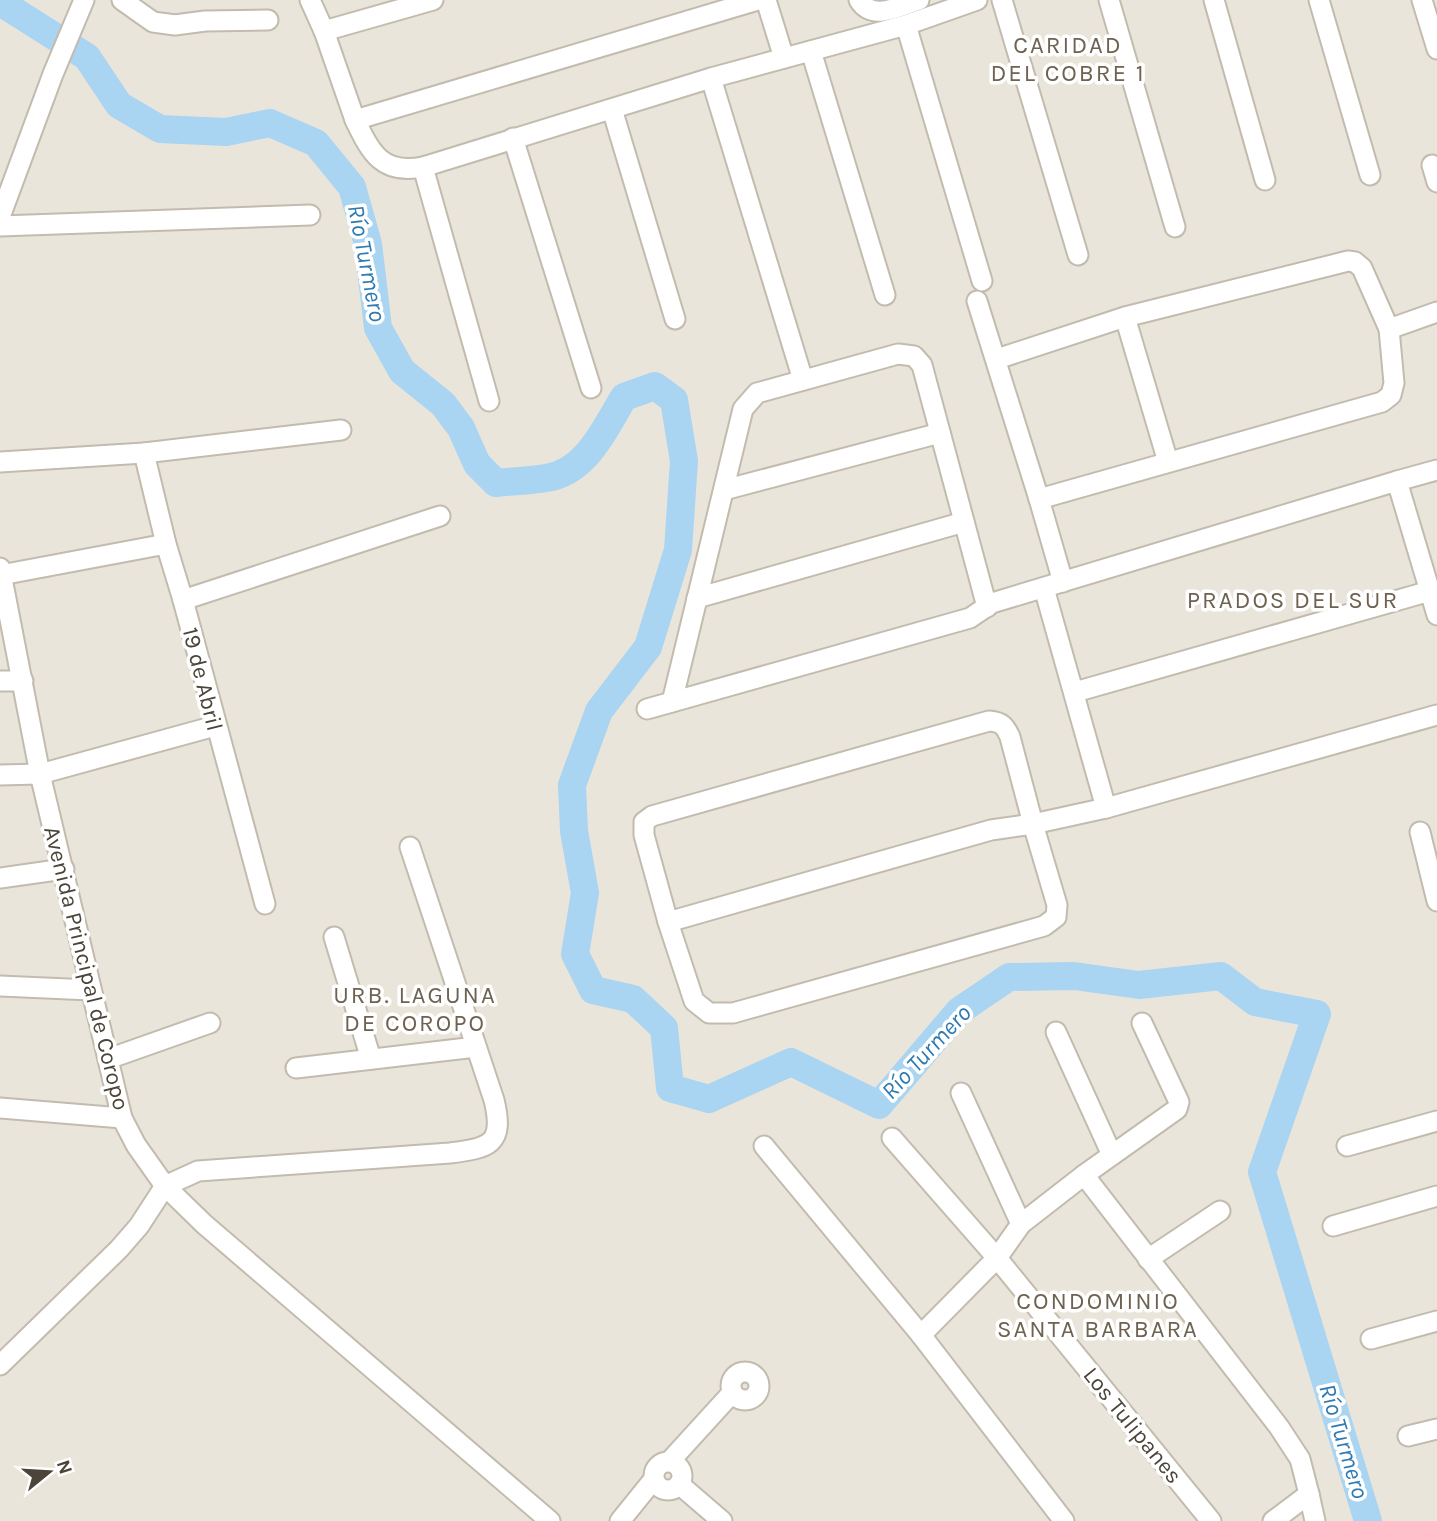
<svg xmlns="http://www.w3.org/2000/svg" width="1437" height="1521" font-family="Karla,sans-serif">
<style>
.residential{fill:#eae5da}
.lines{fill:none;stroke-linecap:round;stroke-linejoin:round}
.river{stroke:#a9d4f2;stroke-width:28}
.minor-casing{stroke:#c2bbae;stroke-width:23}
.minor{stroke:#fff;stroke-width:19}
.labels{text-anchor:middle;stroke-width:7;stroke-linejoin:round;paint-order:stroke}
.street-label{font-size:23px;fill:#4b4439;stroke:#fff}
.neighbourhood-label{font-size:24px;letter-spacing:2px;fill:#6e6250;stroke:#fff}
.water-label{font-size:24px;font-style:italic;fill:#2e7ab2;stroke:#fff}
</style>
<rect width="100%" height="100%" fill="#f6f3ec"/>
<rect class="residential" x="0" y="0" width="1437" height="1521"/>
<g class="lines">
<path class="river" d="M0,2l87,55 32,48 41,24 66,3 44,-9 46,20 36,44 16,57 10,84 24,43 41,33 18,24 16,36 19,19c17,-2 34,-2 50,-5 41,-6 59,-50 78,-81l31,-11 19,14 10,61 -6,89 -30,97 -49,64 -27,74 2,46 11,62 -10,61 18,36 40,9 31,29 6,60 39,11 82,-37 88,43 80,-94 50,-34 65,-1 65,9 82,-9 34,26 62,12 -55,158 106,349"/>
<defs>
<g id="minor">
<polyline points="122,0 153,22 175,25 205,21 268,20"/>
<polyline points="310,0 324,31 355,120 758,0"/>
<polyline points="766,0 784,58"/>
<path d="M859,0c13,22 41,6 60,0"/>
<polyline points="1002,0 1078,255"/>
<polyline points="1109,0 1175,227"/>
<polyline points="1214,0 1265,180"/>
<polyline points="1319,0 1370,175"/>
<polyline points="1422,0 1437,49"/>
<polyline points="906,25 982,281"/>
<polyline points="324,31 433,0"/>
<polyline points="811,51 885,295"/>
<polyline points="711,78 803,380"/>
<polyline points="612,109 675,319"/>
<path d="M355,120c16,33 27,55 68,47l288,-89 195,-53 71,-25"/>
<polyline points="513,138 591,388"/>
<polyline points="1432,165 1437,182"/>
<polyline points="423,167 489,401"/>
<polyline points="0,217 53,74 84,0"/>
<polyline points="0,226 310,215"/>
<polyline points="977,301 1039,499 1063,582"/>
<polyline points="1125,317 1168,462"/>
<polyline points="1389,329 1437,312"/>
<polyline points="997,359 1125,317 1348,261 1355,262 1362,268 1389,329 1394,383 1391,395 1382,402 1039,499"/>
<polyline points="144,453 166,544 183,600 265,904"/>
<polyline points="0,462 144,453 341,430"/>
<polyline points="1397,481 1437,470"/>
<polyline points="724,490 940,433"/>
<polyline points="0,568 40,774 122,1118 136,1145 165,1186 204,1224 550,1521"/>
<polyline points="1,575 166,544"/>
<polyline points="1044,588 1106,808"/>
<polyline points="697,598 964,522"/>
<polyline points="183,600 440,516"/>
<polyline points="0,681 23,681"/>
<polyline points="1075,692 1430,591"/>
<polyline points="672,702 743,409 757,393 898,354 914,356 922,365 987,607"/>
<polyline points="647,709 970,618 992,603 1397,481 1437,615"/>
<path d="M989,721c13,1 16,5 21,16l23,87 24,81 -1,12 -12,9 -311,87h-24l-15,-12 -26,-79 -24,-87v-13l8,-6z"/>
<polyline points="0,775 40,774 215,726"/>
<polyline points="1420,832 1437,901"/>
<polyline points="0,878 64,869"/>
<polyline points="668,922 991,830 1033,824 1106,808 1437,715"/>
<polyline points="334,937 371,1059"/>
<polyline points="0,986 91,990"/>
<polyline points="1056,1032 1112,1155"/>
<polyline points="108,1059 210,1023"/>
<polyline points="296,1068 476,1047"/>
<polyline points="961,1093 1021,1224"/>
<polyline points="0,1108 122,1118"/>
<polyline points="892,1138 997,1258 1211,1521"/>
<polyline points="764,1146 921,1335 1064,1521"/>
<polyline points="1347,1146 1437,1121"/>
<polyline points="1084,1175 1279,1427 1300,1459 1309,1494 1273,1521"/>
<polyline points="1333,1226 1437,1196"/>
<polyline points="1148,1259 1220,1211"/>
<polyline points="921,1335 997,1258 1021,1224 1084,1175 1177,1109 1179,1102 1142,1023"/>
<polyline points="1371,1339 1437,1321"/>
<path d="M0,1365l119,-116 20,-23 26,-40 33,-15 252,-18c39,-5 55,-8 44,-53l-84,-253"/>
<circle cx="745" cy="1386" r="14"/>
<polyline points="1408,1436 1437,1429"/>
<polyline points="670,1461 732,1393"/>
<circle cx="668" cy="1476" r="14"/>
<polyline points="679,1484 722,1521"/>
<polyline points="1309,1494 1315,1521"/>
<polyline points="620,1521 654,1479"/>
</g>
</defs>
<use href="#minor" class="minor-casing"/>
<use href="#minor" class="minor"/>
</g>
<g class="labels">
<g class="street-label">
<text transform="translate(203 679) rotate(76)" y="8">19 de Abril</text>
<text transform="translate(87 968) rotate(76)" y="8">Avenida Principal de Coropo</text>
<text transform="translate(1133 1425) rotate(51)" y="8">Los Tulipanes</text>
</g>
<g class="neighbourhood-label">
<text x="1068" y="53">CARIDAD<tspan x="1068" dy="28">DEL COBRE 1</tspan></text>
<text x="1293" y="608">PRADOS DEL SUR</text>
<text x="415" y="1003">URB. LAGUNA<tspan x="415" dy="28">DE COROPO</tspan></text>
<text x="1098" y="1309">CONDOMINIO<tspan x="1098" dy="28">SANTA BARBARA</tspan></text>
</g>
<g class="water-label">
<text transform="translate(367 263) rotate(79)" y="8">Río Turmero</text>
<text transform="translate(926 1052) rotate(-47)" y="8">Río Turmero</text>
<text transform="translate(1344 1441) rotate(73)" y="8">Río Turmero</text>
</g>
</g>
<g transform="translate(49 1472) rotate(72)" stroke="#ffffff" stroke-width="5" paint-order="stroke">
<path d="M0-5L12 26L0 18L-12 26Z" fill="#4b4439"/>
<text y="-10" font-size="19" font-weight="bold" text-anchor="middle" fill="#4b4439">N</text>
</g>
</svg>
